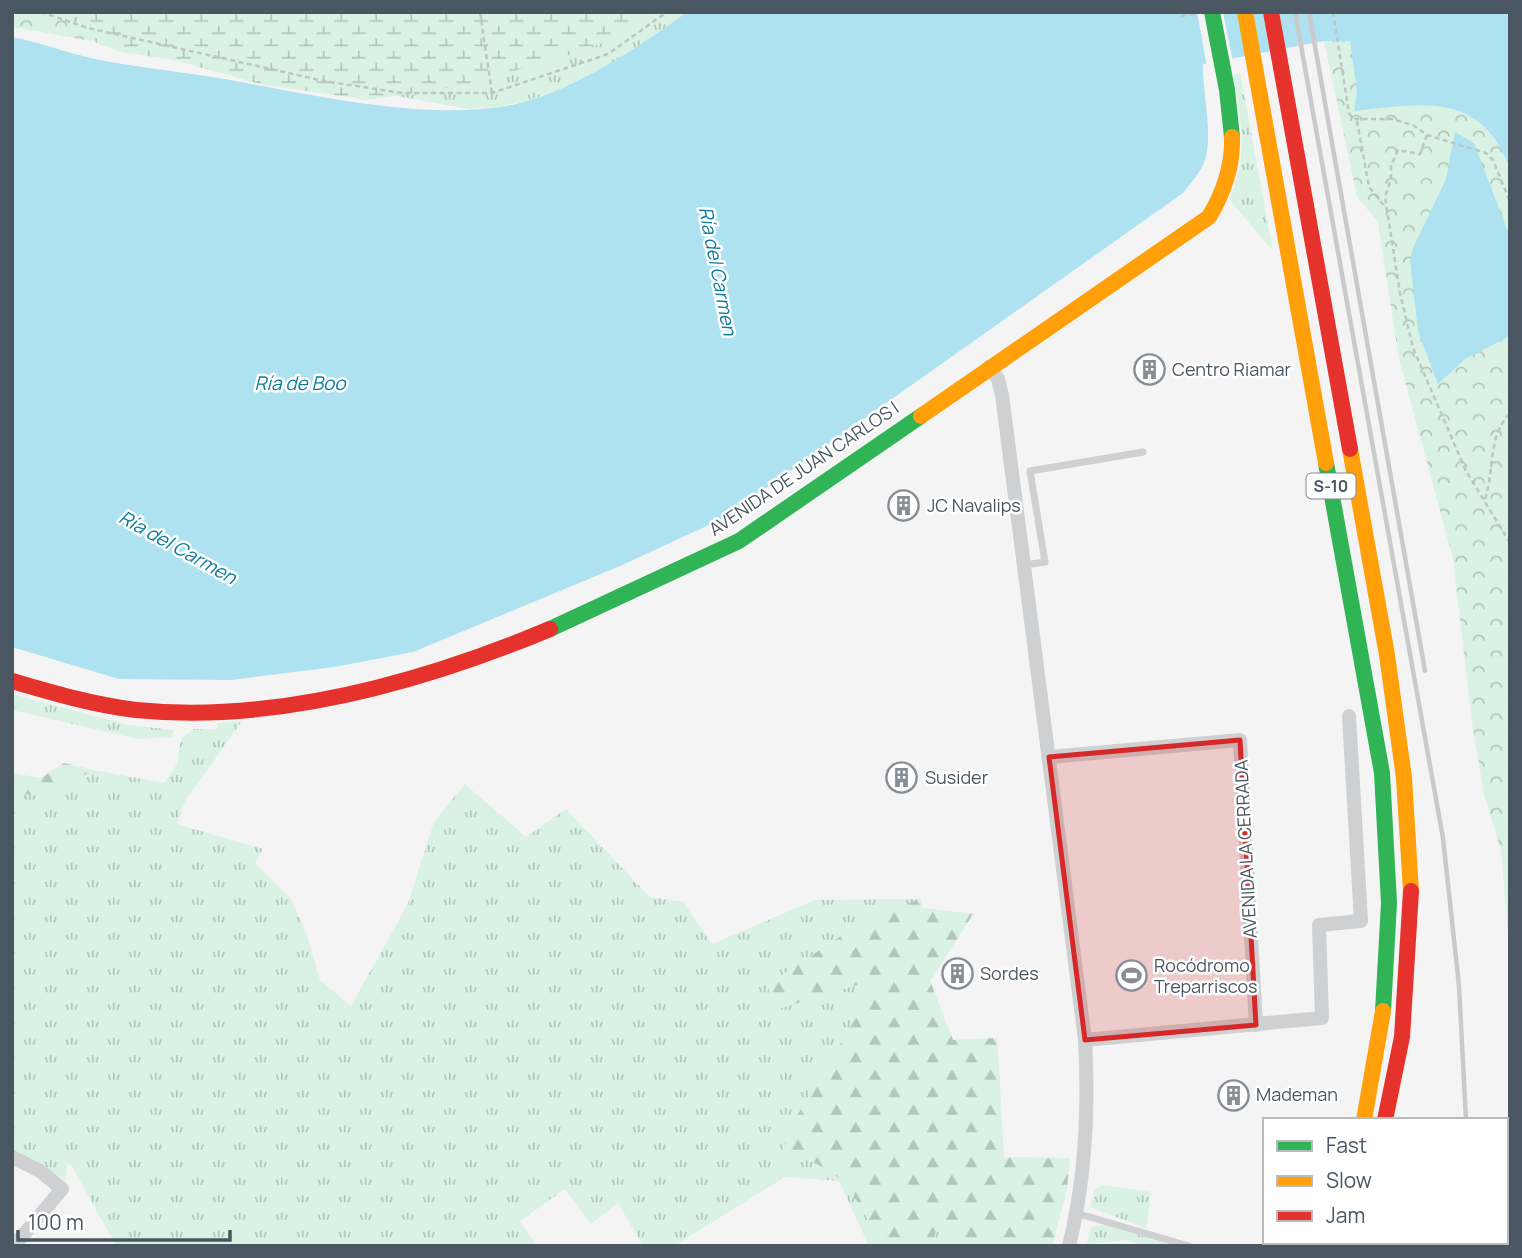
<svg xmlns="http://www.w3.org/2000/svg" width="1522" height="1258" font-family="Manrope,sans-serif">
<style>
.grass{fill:url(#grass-tufts)}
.forest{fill:url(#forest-firs)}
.wetland{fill:url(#wetland-marsh)}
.park{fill:url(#park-crowns)}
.water{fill:#aee2f0}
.pier{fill:#f4f4f4}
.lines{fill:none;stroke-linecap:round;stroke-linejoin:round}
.path{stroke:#bcc7c4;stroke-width:2.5;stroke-dasharray:5 3.5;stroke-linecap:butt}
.lane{stroke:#ced0d2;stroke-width:7}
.street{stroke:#ced0d2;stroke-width:14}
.fast{stroke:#30b455;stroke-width:16}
.slow{stroke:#ff9f0a;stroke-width:16}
.jam{stroke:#e5322d;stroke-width:16}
.rail{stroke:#c9cacc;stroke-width:4.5}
.marked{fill:#d62828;fill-opacity:0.2;stroke:#d62828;stroke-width:5;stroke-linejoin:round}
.labels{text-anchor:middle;stroke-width:5;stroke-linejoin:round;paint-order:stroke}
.shield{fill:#fff;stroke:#808990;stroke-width:2}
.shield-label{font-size:16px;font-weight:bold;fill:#4a5661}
.poi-label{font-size:18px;fill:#4a5661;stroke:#fff;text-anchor:start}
.street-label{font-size:18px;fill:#4a5661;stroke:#fff}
.water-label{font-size:19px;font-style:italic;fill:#0c7c9b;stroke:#fff}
</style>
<defs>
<pattern id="grass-tufts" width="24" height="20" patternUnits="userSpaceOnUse" patternTransform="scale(1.75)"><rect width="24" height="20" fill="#d9f2e3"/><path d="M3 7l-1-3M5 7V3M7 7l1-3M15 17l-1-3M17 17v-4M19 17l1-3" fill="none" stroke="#b2c7bb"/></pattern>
<pattern id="forest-firs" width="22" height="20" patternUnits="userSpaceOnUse" patternTransform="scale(1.75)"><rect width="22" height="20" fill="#d9f2e3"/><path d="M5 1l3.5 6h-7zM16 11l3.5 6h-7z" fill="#b2c7bb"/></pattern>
<pattern id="wetland-marsh" width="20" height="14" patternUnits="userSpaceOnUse" patternTransform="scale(1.75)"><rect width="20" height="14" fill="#d9f2e3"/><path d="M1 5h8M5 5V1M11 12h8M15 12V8" fill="none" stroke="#b2c7bb"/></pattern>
<pattern id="park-crowns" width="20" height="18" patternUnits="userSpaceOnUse" patternTransform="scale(1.75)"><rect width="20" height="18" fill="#d9f2e3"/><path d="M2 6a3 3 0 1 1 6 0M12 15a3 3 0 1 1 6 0" fill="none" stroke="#b2c7bb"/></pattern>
</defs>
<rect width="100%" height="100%" fill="#f4f4f4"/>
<g class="grass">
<path d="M657,12h30c-63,47 -139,97 -219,97l-376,-68 368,45 154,-47z"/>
<path d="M1240,73l33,178 -44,-52c21,-41 11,-81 5,-124z"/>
<polygon points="12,694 129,725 174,730 172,737 138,739 12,710"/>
<polygon points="242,721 185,801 177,824 263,849 255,863 291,899 306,932 320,980 351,1006 407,906 434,822 465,784 526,837 566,809 650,897 683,902 712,944 815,900 920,899 923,908 973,914 930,981 953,1040 997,1038 1004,1158 1070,1158 1067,1188 1052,1246 869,1246 839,1181 785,1177 674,1246 643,1246 618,1203 591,1224 565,1189 520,1221 537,1246 116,1246 72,1166 67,1163 66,1180 12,1150 12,804 25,794 43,796 94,770 164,783 177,764 181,739 194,729 217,729 218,723"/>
<polygon points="1102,1185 1151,1192 1146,1228 1090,1207 1094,1190"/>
<polygon points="1104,1225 1171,1244 1145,1246 1126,1240 1087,1244 1091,1227"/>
</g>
<g class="forest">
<polygon points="64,763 94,770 43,796 24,794 12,804 12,773 41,778"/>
<path d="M920,899l3,9 50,6 -43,67 23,59 44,-2 7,119 66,1 -3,30 -15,58h-99l-15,-22 -6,22c-79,0 -59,-48 -104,-76 -13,-9 -32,-12 -46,-18l16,-38 82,-136 -108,33 -4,-27 99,-65z"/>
</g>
<polygon class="wetland" points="84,12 657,12 614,39 551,61 460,86 367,100 260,84 174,60 121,52 92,41"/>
<g class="park">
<polygon points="12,12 90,12 92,41 12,27"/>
<polygon points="1324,41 1351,41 1357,92 1416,105 1437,104 1475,116 1499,143 1510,169 1510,957 1501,851 1484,794 1472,723 1453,559 1399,359 1378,222 1357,197"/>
</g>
<g class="water">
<path d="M687,12h823v157c-29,-79 -88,-65 -156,-58l3,-19 -7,-51h-26l-121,23c-1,29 12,76 0,101 -5,10 -13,19 -20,28l-459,325 -104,48 -207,86 -79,15 -103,13 -112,-1 -107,-32v-610c30,6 58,17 88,23 47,9 94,13 141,22 81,15 199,41 279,21 56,-14 121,-57 167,-91z"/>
<polygon points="1455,132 1474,143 1510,237 1510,336 1465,359 1438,384 1418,331 1410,259 1413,248 1446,179"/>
</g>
<polygon class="pier" points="1197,12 1223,12 1233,62 1207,67"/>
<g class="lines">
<g class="path">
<polyline points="41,12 88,28 324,81 402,93 492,93 608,54 667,12"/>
<polyline points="480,12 492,93"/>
<polyline points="1333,12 1349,113 1353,119 1392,119 1413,125 1427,135 1486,153 1493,160 1510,202"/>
<polyline points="1181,16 1195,14"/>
<polyline points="75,22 77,12"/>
<polyline points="1357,121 1369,187 1386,208"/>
<polyline points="1427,135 1420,154 1398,150 1391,166 1391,179 1385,197 1400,293 1413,348 1466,471 1510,543"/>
<path d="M1485,499c10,-30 2,-61 25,-86"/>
</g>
<g class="lane">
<polyline points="1024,565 1045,562 1030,471 1143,452"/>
<polyline points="1076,1213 1189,1246"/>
</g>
<g class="street">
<path d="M989,367l9,12 4,16 83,645c4,70 1,137 -16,206"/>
<polyline points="1049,757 1240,740 1256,1025"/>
<polyline points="1085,1040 1322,1018 1319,925 1361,921 1349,716"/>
<polyline points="12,1157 40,1171 62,1189 14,1246"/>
</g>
<g class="fast">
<polyline points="1212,12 1227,90 1232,137"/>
<polyline points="1326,463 1382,773 1389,903 1383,1011"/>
<polyline points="550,629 739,541 921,416"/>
</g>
<g class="slow">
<polyline points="1245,12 1326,463"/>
<path d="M921,416l288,-199c15,-25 24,-50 23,-80"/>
<polyline points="1350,449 1387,655 1404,778 1411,891"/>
<polyline points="1364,1120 1383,1011"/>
<polyline points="1353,1246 1354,1242"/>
</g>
<g class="jam">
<polyline points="1271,12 1350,449"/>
<path d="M12,681c41,12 82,24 124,29 140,14 287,-28 414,-81"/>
<polyline points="1385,1120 1402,1037 1411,891"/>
<polyline points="1333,1246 1334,1242"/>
</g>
<g class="rail">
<polyline points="1295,12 1443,838 1459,986 1466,1120"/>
<polyline points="1309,12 1425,671"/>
<polyline points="1464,1246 1464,1242"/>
</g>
</g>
<path class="marked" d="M1240,740l16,285 -171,15 -36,-283z"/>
<defs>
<symbol id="building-ring" viewBox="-11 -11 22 22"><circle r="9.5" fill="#fff" stroke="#868d94" stroke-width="1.5"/><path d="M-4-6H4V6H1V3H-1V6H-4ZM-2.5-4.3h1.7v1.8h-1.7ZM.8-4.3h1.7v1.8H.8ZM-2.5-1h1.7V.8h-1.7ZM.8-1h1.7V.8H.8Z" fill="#868d94"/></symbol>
<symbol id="stadium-ring" viewBox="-11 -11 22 22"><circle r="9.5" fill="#fff" stroke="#868d94" stroke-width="1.5"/><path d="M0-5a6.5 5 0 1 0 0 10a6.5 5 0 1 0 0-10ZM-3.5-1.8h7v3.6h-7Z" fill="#868d94"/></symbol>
</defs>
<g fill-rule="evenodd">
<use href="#building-ring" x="1132" y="352" width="35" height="35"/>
<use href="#building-ring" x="886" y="488" width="35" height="35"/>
<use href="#building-ring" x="884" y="760" width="35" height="35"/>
<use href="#building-ring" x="940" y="956" width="35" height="35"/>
<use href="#stadium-ring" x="1114" y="958" width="35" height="35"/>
<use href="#building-ring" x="1216" y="1078" width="35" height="35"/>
</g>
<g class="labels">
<rect class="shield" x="1306.5" y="473.5" width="49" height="25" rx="5"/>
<g class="shield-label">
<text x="1331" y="492">S-10</text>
</g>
<g class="poi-label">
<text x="1172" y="376">Centro Riamar</text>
<text x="927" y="512">JC Navalips</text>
<text x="925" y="784">Susider</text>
<text x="1154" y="972">Rocódromo<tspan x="1154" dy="21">Treparriscos</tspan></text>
<text x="980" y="980">Sordes</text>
<text x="1256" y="1101">Mademan</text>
</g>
<g class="street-label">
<text transform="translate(804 469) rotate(-34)" y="6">AVENIDA DE JUAN CARLOS I</text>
<text transform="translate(1246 849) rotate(-93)" y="6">AVENIDA LA CERRADA</text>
</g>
<g class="water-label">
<text transform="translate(718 271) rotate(79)" y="7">Ría del Carmen</text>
<text x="300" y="390">Ría de Boo</text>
<text transform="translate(178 547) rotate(29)" y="7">Ría del Carmen</text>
</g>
</g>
<rect width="1522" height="1258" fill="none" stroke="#4a5661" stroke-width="28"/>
<rect x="1263" y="1118" width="245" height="126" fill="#ffffff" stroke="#b7bbc0" stroke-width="2"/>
<rect x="1277" y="1141" width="35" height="10" fill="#30b455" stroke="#b7bbc0" stroke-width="2"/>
<text x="1326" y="1153" font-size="21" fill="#4a5661">Fast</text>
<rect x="1277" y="1176" width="35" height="10" fill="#ff9f0a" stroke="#b7bbc0" stroke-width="2"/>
<text x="1326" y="1188" font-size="21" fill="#4a5661">Slow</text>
<rect x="1277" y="1211" width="35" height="10" fill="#e5322d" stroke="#b7bbc0" stroke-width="2"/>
<text x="1326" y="1223" font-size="21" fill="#4a5661">Jam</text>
<path d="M18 1230v10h212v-10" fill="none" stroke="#4a5661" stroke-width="3.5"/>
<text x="28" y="1230" font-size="21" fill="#4a5661" stroke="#ffffff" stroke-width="5" paint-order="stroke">100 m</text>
</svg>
